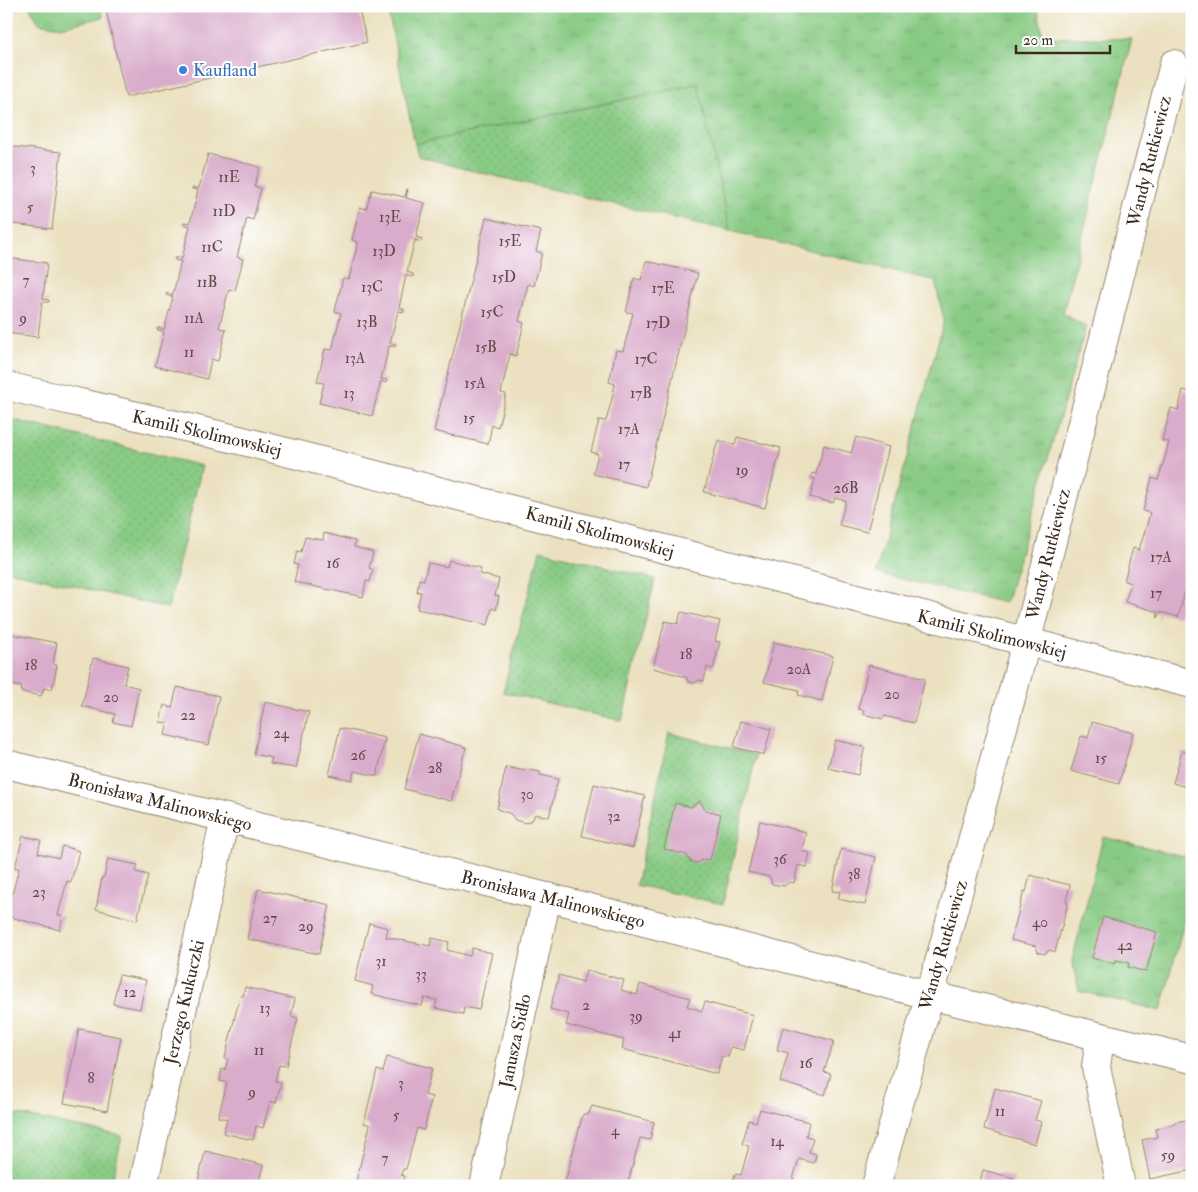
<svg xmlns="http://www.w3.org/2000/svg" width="1198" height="1192" font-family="'IM FELL Double Pica',serif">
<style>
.grass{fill:url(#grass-tufts);stroke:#627a51}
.garden{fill:url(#garden-dots);stroke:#627a51}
.building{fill:#d9accb}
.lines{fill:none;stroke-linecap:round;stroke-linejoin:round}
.minor-casing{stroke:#93866f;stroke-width:30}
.minor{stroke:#fff;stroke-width:28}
.shop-dot{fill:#3f7fe0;stroke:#fff;stroke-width:2}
.labels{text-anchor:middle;stroke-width:4;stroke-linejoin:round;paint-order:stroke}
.number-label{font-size:15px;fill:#624a49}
.shop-label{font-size:18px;fill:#366cbe;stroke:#fff;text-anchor:start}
.street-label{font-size:18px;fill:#3b2a1e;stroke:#fff}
</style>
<defs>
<pattern id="grass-tufts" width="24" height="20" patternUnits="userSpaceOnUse" patternTransform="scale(1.25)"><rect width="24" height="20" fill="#89cb84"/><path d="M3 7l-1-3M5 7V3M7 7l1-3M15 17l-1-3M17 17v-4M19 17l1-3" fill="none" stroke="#77ae72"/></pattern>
<pattern id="garden-dots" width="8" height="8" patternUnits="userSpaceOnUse" patternTransform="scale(1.25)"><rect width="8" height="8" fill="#89cb84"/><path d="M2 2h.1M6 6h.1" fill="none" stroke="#77ae72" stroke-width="1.8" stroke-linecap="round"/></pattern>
</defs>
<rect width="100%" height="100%" fill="#fff"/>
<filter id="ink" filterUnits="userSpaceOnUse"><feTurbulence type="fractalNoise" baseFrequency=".02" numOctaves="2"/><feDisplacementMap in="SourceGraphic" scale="10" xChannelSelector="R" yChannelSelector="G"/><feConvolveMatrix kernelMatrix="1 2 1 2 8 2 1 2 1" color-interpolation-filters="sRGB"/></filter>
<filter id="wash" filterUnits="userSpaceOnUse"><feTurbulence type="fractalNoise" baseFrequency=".0096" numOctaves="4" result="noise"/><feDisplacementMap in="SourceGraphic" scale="20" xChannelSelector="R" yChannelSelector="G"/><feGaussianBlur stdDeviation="1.12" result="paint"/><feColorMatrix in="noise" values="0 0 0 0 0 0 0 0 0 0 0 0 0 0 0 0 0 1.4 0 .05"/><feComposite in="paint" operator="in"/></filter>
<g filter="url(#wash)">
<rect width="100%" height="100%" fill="#ebe1c0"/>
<g class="grass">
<polygon points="29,6 101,6 103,17 61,27 39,23"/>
<polygon points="387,6 1037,6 1043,37 1132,39 1063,313 1086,327 1006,603 876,573 944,320 935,281 855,261 730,231 697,84 415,144"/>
<polygon points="1103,837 1192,858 1192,891 1161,1011 1079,991 1072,961"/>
</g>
<g class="garden">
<polygon points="698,84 730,231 465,169 418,156 415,144"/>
<polygon points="6,418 202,466 168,608 6,570"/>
<polygon points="540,550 655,579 622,721 503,692"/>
<polygon points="669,733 756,755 723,904 636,885"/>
<polygon points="6,1112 122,1136 111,1186 6,1186"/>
</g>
<g id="blocks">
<g class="building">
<polygon points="105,6 358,6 367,42 126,97"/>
<polygon points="6,146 61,152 52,229 6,223"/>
<polygon points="208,154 260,167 254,187 261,188 253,220 247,218 237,257 243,259 235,291 229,289 219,328 226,329 218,361 211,359 207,379 155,366 164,332 157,330 158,328 164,330 173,297 166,295 166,294 167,293 173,294 181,261 175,260 175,257 182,259 190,226 183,224 184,222 190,223 198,190 192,189 192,188 199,188"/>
<polygon points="407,189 408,189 406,198 425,203 416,237 422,239 421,242 415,240 407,272 413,274 413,277 406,275 399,308 404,309 404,312 398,311 390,343 396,344 395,346 395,347 389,346 381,379 387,380 386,383 381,381 372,416 319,403 324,383 317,382 325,349 332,350 341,313 335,311 343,278 349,279 358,242 352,240 360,207 366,209 372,190 405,197"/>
<polygon points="486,218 541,231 536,251 542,253 534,286 528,284 519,321 524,323 516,356 510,354 501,393 506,394 502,411 498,427 492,425 488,444 434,431"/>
<polygon points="6,258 47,263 43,299 49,300 49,302 42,302 38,337 6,333"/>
<polygon points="646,261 698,273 646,487 593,474 598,454 591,452 599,420 606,421 611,403 615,384 609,382 616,350 623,351 633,313 626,312 634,278 641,280"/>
<polygon points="1183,390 1192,392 1192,567 1188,580 1192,580 1192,584 1188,582 1178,617 1160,612 1158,618 1157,617 1158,612 1125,602 1131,583 1124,581 1133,548 1139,550 1145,531 1150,513 1143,511 1152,478 1158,480 1164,461 1169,442 1162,441 1171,408 1178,410"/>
<polygon points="737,437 781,448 765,508 704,492 718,440 735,445"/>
<polygon points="856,437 889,447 867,532 839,525 846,501 835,498 833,503 810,497 815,479 811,477 812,473 816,474 824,445 851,453"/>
<polygon points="324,533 355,541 354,547 373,552 369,568 373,570 370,582 366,581 363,597 294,582 298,565 294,564 297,551 301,552 305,537 323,540"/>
<polygon points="449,560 481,568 480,574 499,579 495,596 499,596 496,610 492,608 488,625 417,609 421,592 417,592 419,579 424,580 428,563 447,567"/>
<polygon points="681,612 720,621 715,641 720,642 713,669 707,667 704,681 699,680 695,683 689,682 686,677 653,668 665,621 678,624"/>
<polygon points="11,634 57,643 53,664 57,665 52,690 44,688 41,696 21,692 22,687 6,684 6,654"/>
<polygon points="774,642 833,656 822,701 798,695 799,690 764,682"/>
<polygon points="93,658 128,666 124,684 139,688 131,726 113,722 115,714 82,706"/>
<polygon points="869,665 925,679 914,723 884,716 883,719 863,714 864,710 858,709"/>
<polygon points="177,687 219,696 209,745 165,735 168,723 160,722 164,705 172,708"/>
<polygon points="265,702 309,712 296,768 270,764 272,758 254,754"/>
<polygon points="741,721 771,729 764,755 734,747"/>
<polygon points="1092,722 1133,733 1119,784 1071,771 1081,736 1088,738"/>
<polygon points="340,728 385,738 377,776 354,771 352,780 329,775"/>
<polygon points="419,734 466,747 451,801 404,789"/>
<polygon points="835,740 865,747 858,775 828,768"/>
<polygon points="1182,751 1192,754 1192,789 1173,783"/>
<polygon points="506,767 525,771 525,769 540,772 540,775 558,779 549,817 535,814 533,819 526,823 515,820 511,814 497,809"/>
<polygon points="594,784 645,796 633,848 582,836"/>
<polygon points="700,801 705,810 721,814 710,860 703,859 698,863 689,861 687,855 664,849 675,803 691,807"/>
<polygon points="760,821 806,832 802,851 810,853 807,867 798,865 794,883 789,882 784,886 772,884 770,877 748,872"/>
<polygon points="23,836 41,840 38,853 59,858 62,846 79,851 71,882 67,881 58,915 63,916 60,930 6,916 6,902 10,903 19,868 15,868"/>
<polygon points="841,849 876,857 865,905 838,899 840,892 832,891"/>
<polygon points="108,859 138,865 136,872 148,875 137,920 96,909 102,877 104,877"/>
<polygon points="1030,875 1070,885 1066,902 1068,903 1055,952 1050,950 1044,954 1038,952 1036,946 1011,940 1024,891 1026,892"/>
<polygon points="258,889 330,905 319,954 247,939"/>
<polygon points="1103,917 1157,932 1146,972 1128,967 1129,963 1116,960 1115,964 1092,958"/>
<polygon points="369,923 388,928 386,937 430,946 432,938 449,942 447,950 470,956 472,948 492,953 479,1010 464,1007 463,1014 435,1008 437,1000 424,998 422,1006 371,994 373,986 355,981"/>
<polygon points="586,970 624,980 621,990 637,995 640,984 690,998 687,1006 702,1011 705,1002 753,1015 744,1050 731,1047 728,1057 722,1056 717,1074 622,1049 624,1040 566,1025 569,1014 550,1009 559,975 583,982"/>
<polygon points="119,975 146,980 140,1009 113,1004"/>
<polygon points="245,987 295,999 291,1016 298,1018 286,1066 279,1065 275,1081 281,1082 276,1103 270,1101 263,1128 256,1126 253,1140 223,1133 227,1119 218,1117 227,1083 220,1081 222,1069 225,1070 228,1059 225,1058 240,996 243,996"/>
<polygon points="783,1027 834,1041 824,1072 831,1074 825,1095 780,1082 788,1053 777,1050"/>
<polygon points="79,1029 121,1037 107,1111 64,1103"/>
<polygon points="387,1057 432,1068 425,1095 432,1097 424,1130 417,1128 406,1169 403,1169 401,1175 405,1176 402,1186 355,1186 370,1125 364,1123 377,1070 383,1072"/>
<polygon points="995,1088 1041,1101 1035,1120 1041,1122 1035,1144 984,1129"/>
<polygon points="592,1106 654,1122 650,1140 640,1138 627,1186 570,1186 570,1184 565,1183 583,1114 588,1115"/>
<polygon points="760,1109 809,1122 806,1136 813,1138 809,1152 816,1154 814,1163 799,1159 791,1186 731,1186 735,1174 741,1175 749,1146 742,1144 749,1120 756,1122"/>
<polygon points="1192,1119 1192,1170 1150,1179 1142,1140 1157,1137 1155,1129 1175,1124 1175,1122"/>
<polygon points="205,1151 263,1165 258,1186 197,1186"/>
<polygon points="983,1170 1014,1178 1012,1186 979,1186"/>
</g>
</g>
</g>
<g filter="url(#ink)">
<use href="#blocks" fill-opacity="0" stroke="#93866f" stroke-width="1"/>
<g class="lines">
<defs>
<g id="minor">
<path d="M6,386c82,19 164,37 245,57 314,79 627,163 941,241"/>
<polyline points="6,764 547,897 929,995 1192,1059"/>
<polyline points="1100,1038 1096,1067 1121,1186"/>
<polyline points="143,1186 225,818"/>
<polyline points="484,1186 547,897"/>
<polyline points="876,1186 940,959 1026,643 1174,64"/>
</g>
</defs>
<use href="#minor" class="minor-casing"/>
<use href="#minor" class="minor"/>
</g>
</g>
<circle class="shop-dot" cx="183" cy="70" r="5"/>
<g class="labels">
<g class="number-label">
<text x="33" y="173">3</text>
<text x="229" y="182">11E</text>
<text x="30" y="212">5</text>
<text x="224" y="216">11D</text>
<text x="390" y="222">13E</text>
<text x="510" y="246">15E</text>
<text x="212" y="252">11C</text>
<text x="384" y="256">13D</text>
<text x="504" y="282">15D</text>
<text x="26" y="285">7</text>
<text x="207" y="287">11B</text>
<text x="372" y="292">13C</text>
<text x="663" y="293">17E</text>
<text x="492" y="317">15C</text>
<text x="23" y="323">9</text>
<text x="194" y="323">11A</text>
<text x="367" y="327">13B</text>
<text x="658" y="328">17D</text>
<text x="486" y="352">15B</text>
<text x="189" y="357">11</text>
<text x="355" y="363">13A</text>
<text x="646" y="364">17C</text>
<text x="475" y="388">15A</text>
<text x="349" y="398">13</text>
<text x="641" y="398">17B</text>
<text x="469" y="423">15</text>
<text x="629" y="434">17A</text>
<text x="624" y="469">17</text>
<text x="742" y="475">19</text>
<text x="846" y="493">26B</text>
<text x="1161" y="562">17A</text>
<text x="333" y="568">16</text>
<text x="1156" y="598">17</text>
<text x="686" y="659">18</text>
<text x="31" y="670">18</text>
<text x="799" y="674">20A</text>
<text x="892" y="699">20</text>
<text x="111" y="702">20</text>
<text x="188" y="720">22</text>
<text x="281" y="738">24</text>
<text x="358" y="760">26</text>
<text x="1101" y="763">15</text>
<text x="435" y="773">28</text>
<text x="527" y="799">30</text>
<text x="614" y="821">32</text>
<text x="780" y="864">36</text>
<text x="854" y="879">38</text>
<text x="39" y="897">23</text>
<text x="270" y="923">27</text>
<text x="1040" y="927">40</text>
<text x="306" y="931">29</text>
<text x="1125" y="950">42</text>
<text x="381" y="966">31</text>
<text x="421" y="979">33</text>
<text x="130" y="997">12</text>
<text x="586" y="1010">2</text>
<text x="265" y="1013">13</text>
<text x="636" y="1021">39</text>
<text x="675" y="1038">41</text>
<text x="259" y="1055">11</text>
<text x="806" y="1068">16</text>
<text x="91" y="1083">8</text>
<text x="401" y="1088">3</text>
<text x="252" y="1097">9</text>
<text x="1000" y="1116">11</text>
<text x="396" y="1120">5</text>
<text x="615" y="1135">4</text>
<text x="777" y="1146">14</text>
<text x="1168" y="1160">59</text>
<text x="385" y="1163">7</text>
</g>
<g class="shop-label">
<text x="193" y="76">Kaufland</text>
</g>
<g class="street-label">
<text transform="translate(1149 161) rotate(-76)" y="6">Wandy Rutkiewicz</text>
<text transform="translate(207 433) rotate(13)" y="6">Kamili Skolimowskiej</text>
<text transform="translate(600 532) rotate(15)" y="6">Kamili Skolimowskiej</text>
<text transform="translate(1048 554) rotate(-76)" y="6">Wandy Rutkiewicz</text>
<text transform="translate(992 634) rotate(14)" y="6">Kamili Skolimowskiej</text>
<text transform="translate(160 802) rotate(14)" y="6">Bronisława Malinowskiego</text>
<text transform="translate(553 899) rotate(14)" y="6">Bronisława Malinowskiego</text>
<text transform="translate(943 945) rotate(-74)" y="6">Wandy Rutkiewicz</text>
<text transform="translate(184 1002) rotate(-77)" y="6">Jerzego Kukuczki</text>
<text transform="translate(515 1041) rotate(-78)" y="6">Janusza Sidło</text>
</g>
</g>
<rect width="1198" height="1192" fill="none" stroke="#fff" stroke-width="25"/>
<path d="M1016 45v8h94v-8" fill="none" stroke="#3b2a1e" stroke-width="2.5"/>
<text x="1023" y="45" font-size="15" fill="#3b2a1e" stroke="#ffffff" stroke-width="4" paint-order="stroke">20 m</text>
</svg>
